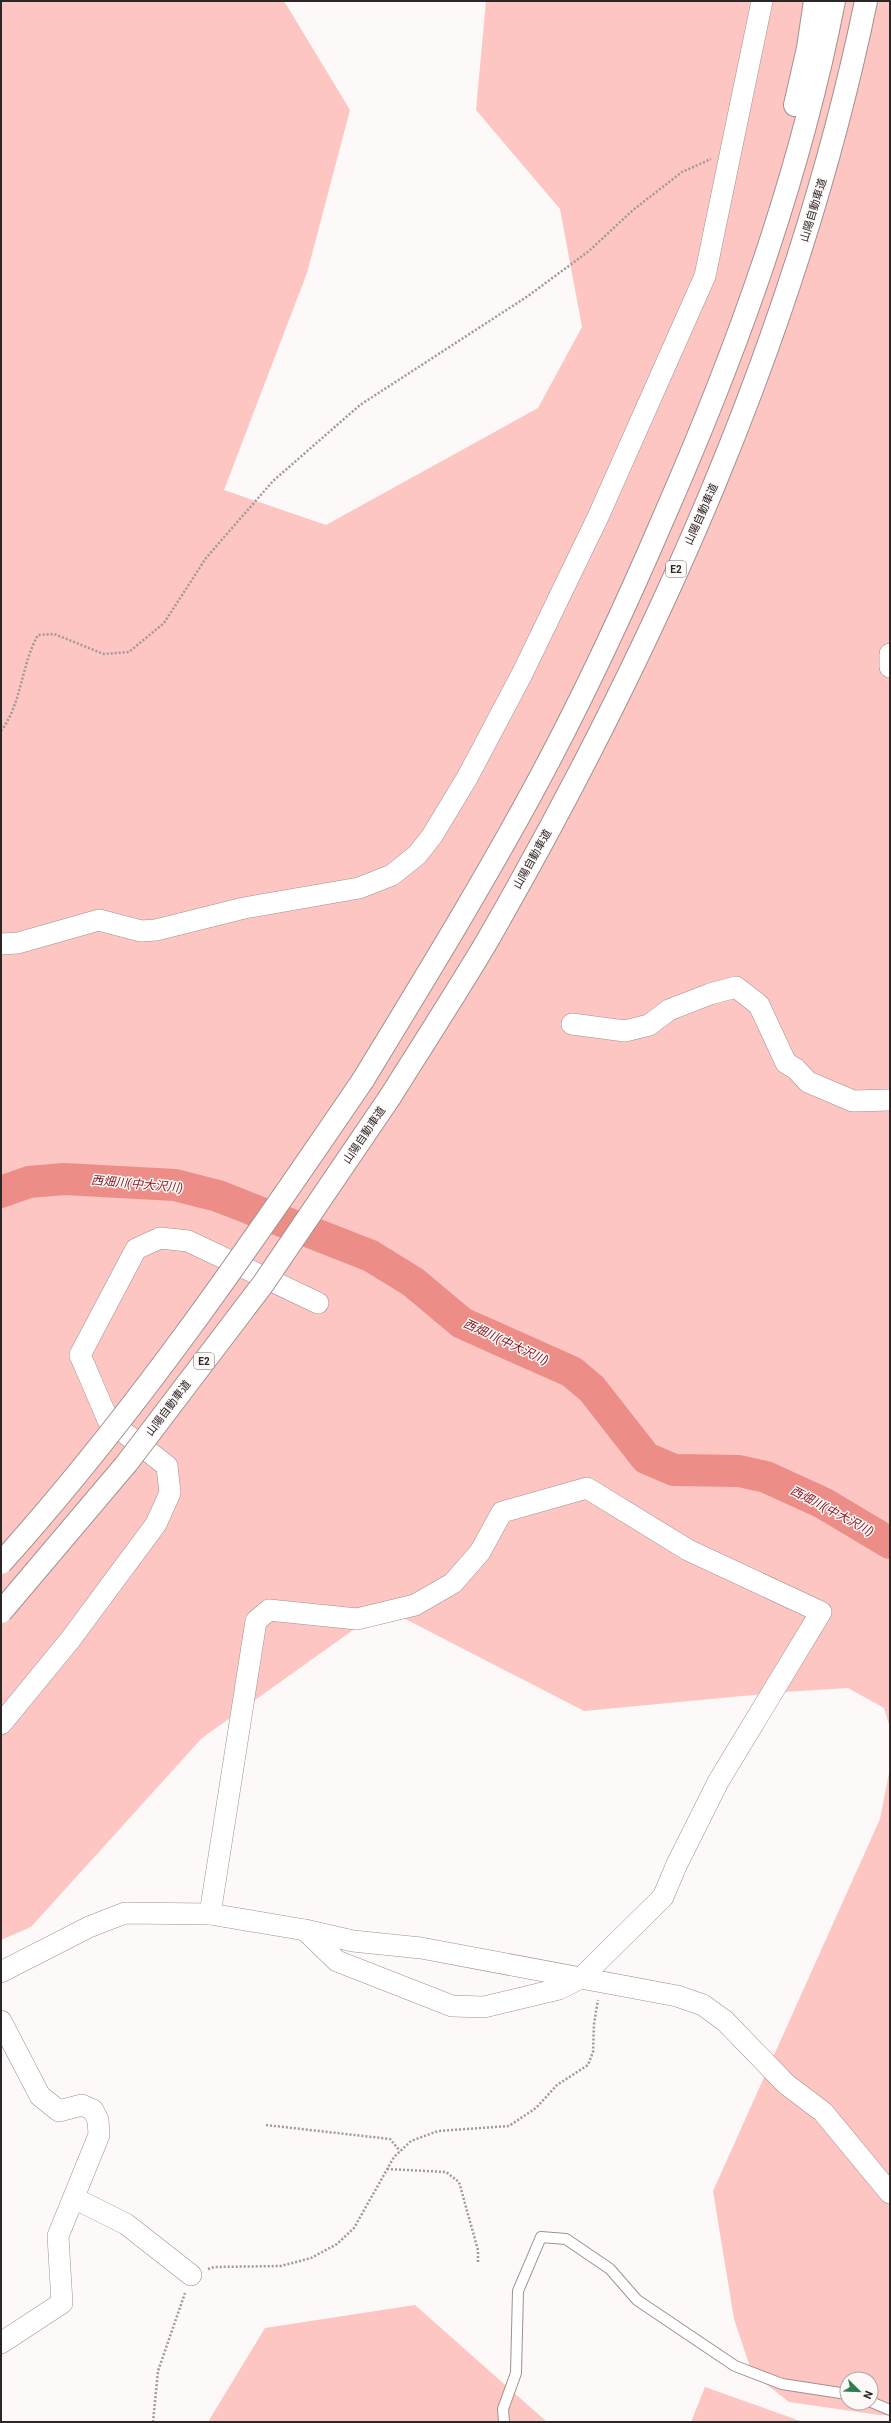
<svg xmlns="http://www.w3.org/2000/svg" width="891" height="2423" font-family="Roboto,'Noto Sans JP',sans-serif">
<style>
.green{fill:#fdc6c2;fill-rule:evenodd}
.lines{fill:none;stroke-linecap:round;stroke-linejoin:round}
.river{stroke:#ec8d88;stroke-width:32}
.service-casing{stroke:#a2908e;stroke-width:12}
.minor-casing{stroke:#a2908e;stroke-width:22}
.motorway-casing{stroke:#a2908e;stroke-width:24}
.path{stroke:#9f9999;stroke-width:2.5;stroke-dasharray:2 2;stroke-linecap:butt}
.service{stroke:#fff;stroke-width:10}
.minor{stroke:#fff;stroke-width:21}
.motorway{stroke:#fff;stroke-width:22}
.motorway-bridge-casing{stroke:#a2908e;stroke-width:24;stroke-linecap:butt}
.motorway-bridge{stroke:#fff;stroke-width:22}
.labels{text-anchor:middle;stroke-width:3;stroke-linejoin:round;paint-order:stroke}
.shield{fill:#fdf9f8;stroke:#6b6565;stroke-width:1}
.shield-label{font-size:10px;font-weight:bold;fill:#2d2626}
.street-label{font-size:11px;fill:#2d2626;stroke:#fdf9f8}
.water-label{font-size:12px;font-style:italic;fill:#8a1922;stroke:#fdf9f8}
</style>
<rect width="100%" height="100%" fill="#fdf9f8"/>
<g class="green">
<polygon points="1,1 284,1 350,110 307,273 224,490 326,525 538,408 582,327 560,209 476,110 486,1 890,1 890,1728 884,1708 848,1688 784,1692 584,1711 384,1608 202,1738 31,1927 1,1940"/>
<path d="M890,1768v647h-11l-90,-13 -37,-29 -18,-54 -21,-128 167,-372zM847,2379h24v24h-24z"/>
<polygon points="415,2305 547,2422 208,2422 265,2328"/>
<polygon points="705,2387 803,2422 691,2422"/>
</g>
<g class="lines">
<polyline class="river" points="1,1192 29,1182 64,1179 175,1185 218,1196 371,1256 413,1282 462,1323 572,1372 592,1389 646,1458 674,1470 739,1471 766,1477 823,1503 890,1543"/>
<defs>
<g id="service">
<polyline points="871,2402 890,2410"/>
<polyline points="504,2422 503,2409 516,2373 518,2291 541,2237 566,2239 610,2269 637,2300 735,2366 782,2384 847,2394"/>
</g>
<g id="minor">
<polyline points="890,654 890,667"/>
<polyline points="1,944 18,943 99,920 141,931 156,930 244,908 359,888 392,875 417,855 432,836 467,778 522,674 598,517 705,276 762,1"/>
<polyline points="572,1024 625,1031 649,1025 669,1010 710,994 736,987 759,1005 786,1063 796,1069 808,1082 853,1101 890,1100"/>
<polyline points="1,1724 70,1640 156,1524 170,1493 167,1466 108,1420 80,1355 136,1249 160,1238 188,1241 318,1303"/>
<polyline points="210,1914 256,1621 269,1610 357,1619 415,1605 453,1583 480,1552 502,1512 587,1488 688,1550 821,1612 718,1782 677,1864 663,1897 581,1978 559,1989 484,2007 452,2006 337,1961 305,1930"/>
<polyline points="1,1972 89,1927 125,1913 210,1914 305,1930 353,1941 421,1948 677,1996 703,2005 725,2021 786,2084 823,2112 890,2193"/>
<polyline points="1,2021 40,2096 59,2111 82,2105 93,2110 98,2120 99,2135 58,2236 62,2303 1,2343"/>
<polyline points="74,2198 126,2224 191,2275"/>
</g>
<g id="motorway">
<polyline points="795,105 808,48 815,1"/>
<path d="M363,1080c59,-97 118,-193 172,-293 47,-87 89,-177 128,-268 73,-166 136,-339 171,-518"/>
<path d="M390,1097c32,-51 65,-102 96,-154 169,-294 311,-609 380,-942"/>
</g>
</defs>
<use href="#service" class="service-casing"/>
<use href="#minor" class="minor-casing"/>
<use href="#motorway" class="motorway-casing"/>
<g class="path">
<path d="M1,731c21,-28 20,-66 37,-96l16,-1 50,20 25,-2 35,-29 42,-65 67,-77 87,-76 168,-109 61,-45 44,-41 49,-38 29,-13"/>
<polyline points="266,2125 390,2139 400,2151"/>
<polyline points="387,2169 446,2172 459,2182 478,2250 478,2263"/>
<polyline points="208,2269 214,2267 281,2266 311,2258 337,2244 354,2228 394,2157 411,2141 438,2131 509,2126 536,2108 557,2085 588,2065 593,2052 594,2024 598,2000"/>
<polyline points="153,2422 158,2371 185,2293"/>
</g>
<use href="#service" class="service"/>
<use href="#minor" class="minor"/>
<use href="#motorway" class="motorway"/>
<defs>
<g id="motorway-bridge">
<path d="M1,1563c135,-150 249,-317 362,-483"/>
<polyline points="1,1612 127,1463 263,1284 390,1097"/>
</g>
</defs>
<use href="#motorway-bridge" class="motorway-bridge-casing"/>
<use href="#motorway-bridge" class="motorway-bridge"/>
</g>
<g class="labels">
<g class="shield">
<rect x="666" y="561" width="20" height="16" rx="3"/>
<rect x="194" y="1353" width="20" height="16" rx="3"/>
</g>
<g class="shield-label">
<text x="676" y="573">E2</text>
<text x="204" y="1365">E2</text>
</g>
<g class="street-label">
<text transform="translate(813 210) rotate(-73)" y="4">山陽自動車道</text>
<text transform="translate(701 514) rotate(-66)" y="4">山陽自動車道</text>
<text transform="translate(532 859) rotate(-61)" y="4">山陽自動車道</text>
<text transform="translate(364 1135) rotate(-56)" y="4">山陽自動車道</text>
<text transform="translate(168 1408) rotate(-53)" y="4">山陽自動車道</text>
</g>
<g class="water-label">
<text transform="translate(137 1184) rotate(5)" y="4">西畑川(中大沢川)</text>
<text transform="translate(506 1342) rotate(25)" y="4">西畑川(中大沢川)</text>
<text transform="translate(832 1511) rotate(28)" y="4">西畑川(中大沢川)</text>
</g>
</g>
<rect width="891" height="2423" fill="none" stroke="#2d2626" stroke-width="4"/>
<g transform="translate(859 2391) rotate(113)"><circle r="19" fill="#fdf9f8" stroke="#aaa5a4"/>
<path d="M0-3L7 15L0 10L-7 15Z" fill="#2d7d4d"/>
<text y="-6" font-size="11" font-weight="bold" text-anchor="middle" fill="#2d2626">N</text>
</g>
</svg>
